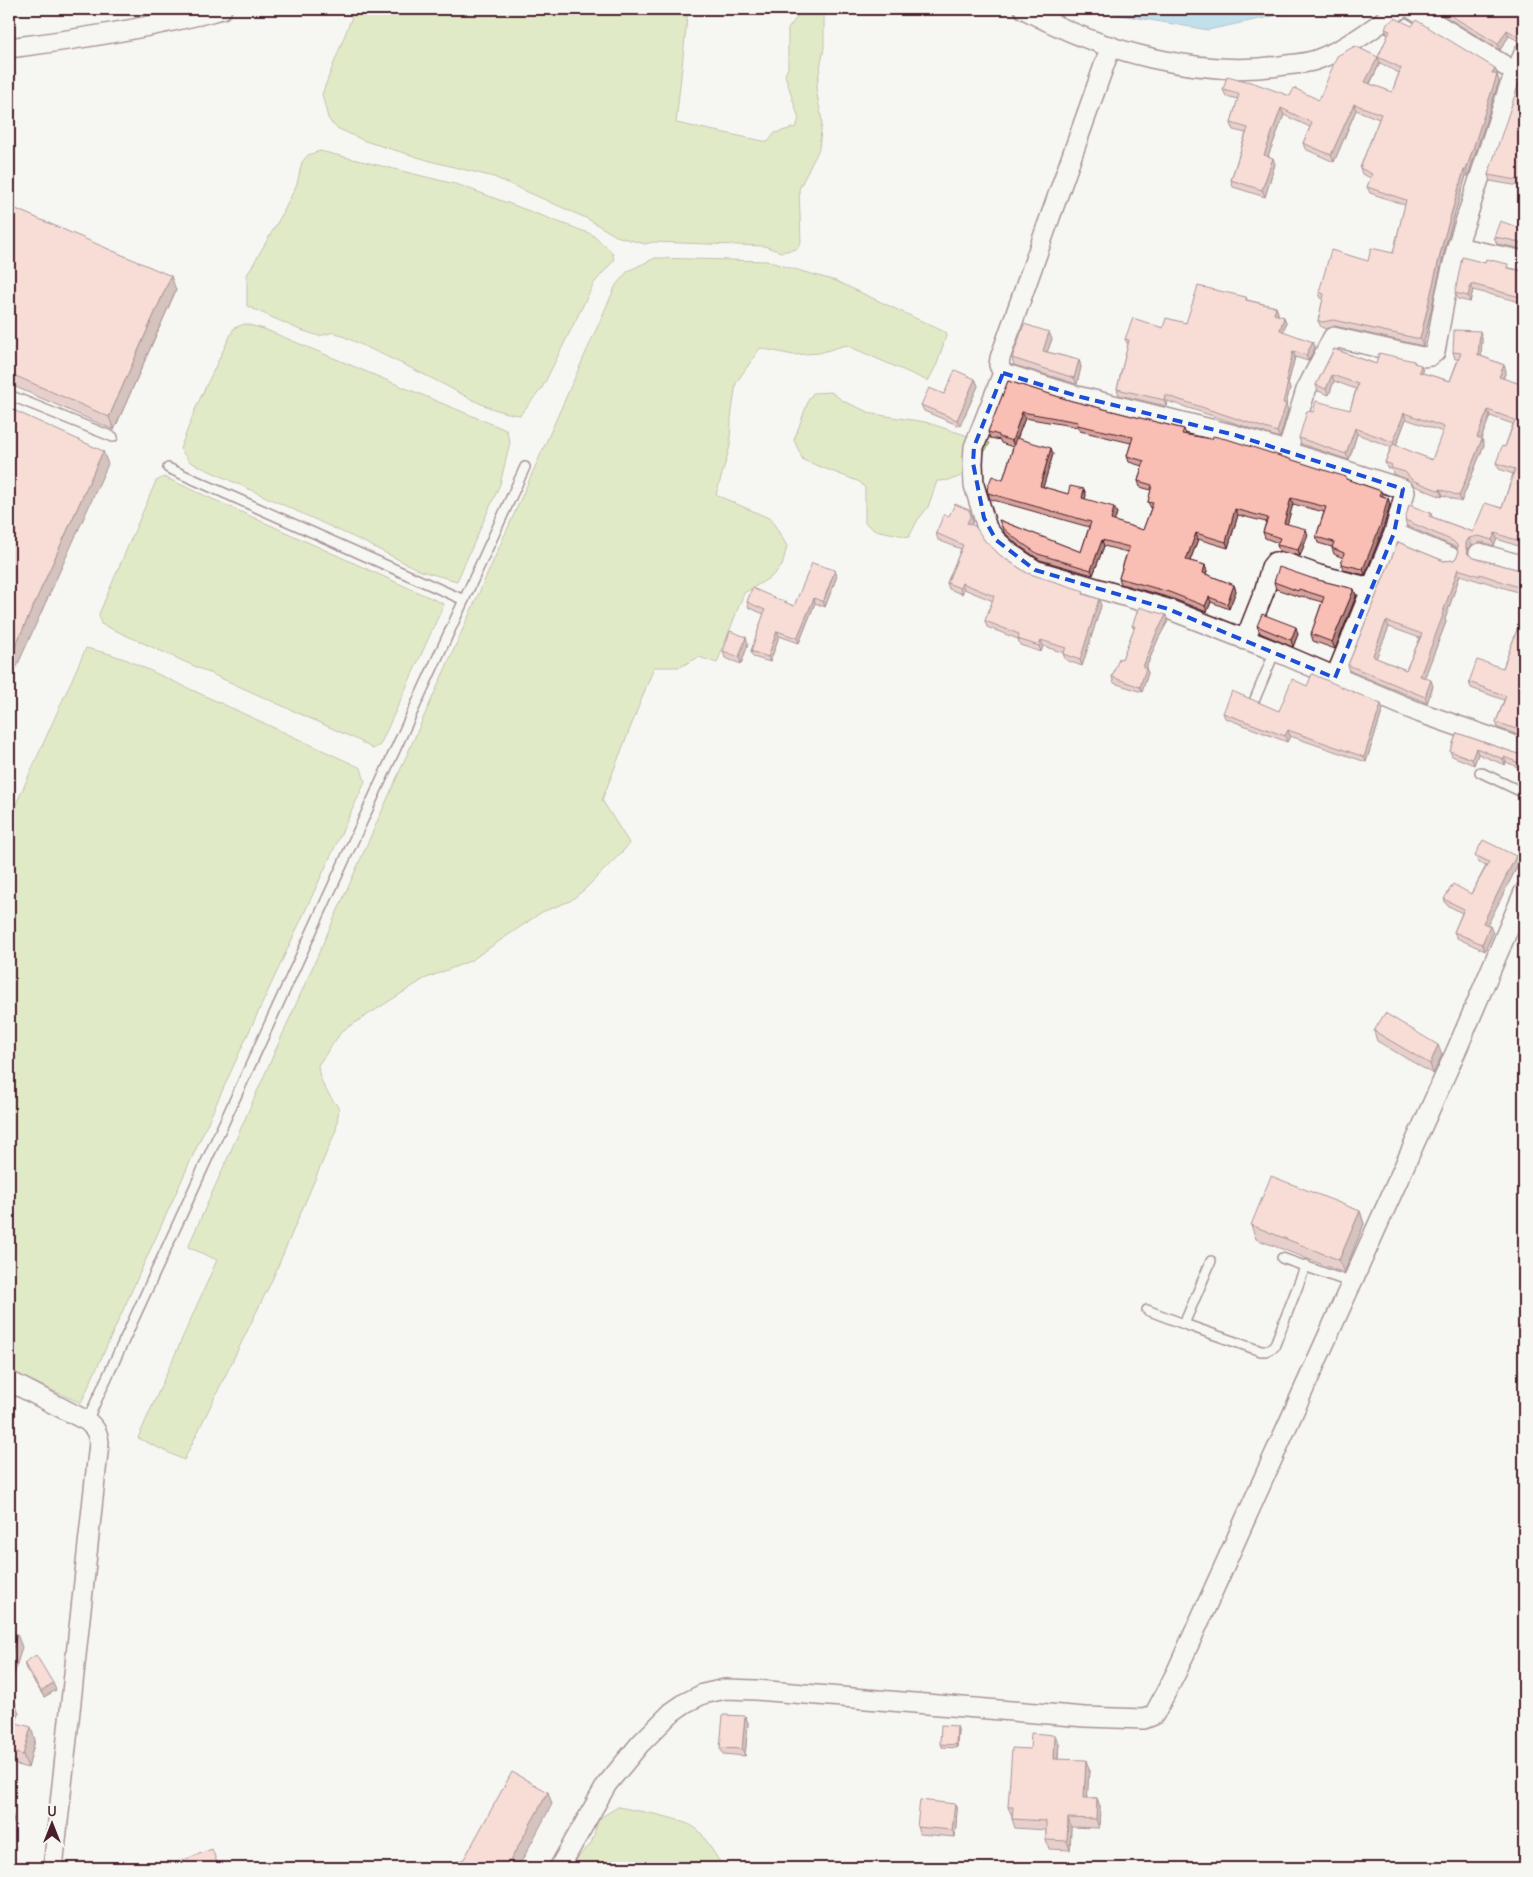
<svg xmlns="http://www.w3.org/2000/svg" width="1533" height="1877" font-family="Delius,sans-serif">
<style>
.green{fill:#c8dc92;stroke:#897e5e}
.water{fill:#83c6e4;stroke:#6c839a}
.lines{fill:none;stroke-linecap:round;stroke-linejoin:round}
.service-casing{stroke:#4a1f2b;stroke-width:12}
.minor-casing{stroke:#4a1f2b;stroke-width:22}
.service{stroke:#f6f6f2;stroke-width:9}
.minor{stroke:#f6f6f2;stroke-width:19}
.wall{fill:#d6a39b;stroke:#4a1f2b;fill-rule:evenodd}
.shaded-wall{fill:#ae857e;stroke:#4a1f2b}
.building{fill:#f9beb4;stroke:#4a1f2b;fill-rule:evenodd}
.marked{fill:none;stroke:#1d4ed8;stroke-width:4;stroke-dasharray:10 6;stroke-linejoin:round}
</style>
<rect width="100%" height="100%" fill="#f6f6f2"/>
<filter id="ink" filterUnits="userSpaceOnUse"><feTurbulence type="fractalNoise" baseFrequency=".02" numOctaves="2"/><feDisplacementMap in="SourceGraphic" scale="10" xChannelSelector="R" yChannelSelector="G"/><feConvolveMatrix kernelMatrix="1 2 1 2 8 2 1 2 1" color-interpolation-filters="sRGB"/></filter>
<g filter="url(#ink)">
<g class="green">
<polygon points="355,9 688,9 676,123 768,142 775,133 796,127 799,119 785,75 788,68 788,29 803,9 824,9 824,48 816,89 822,121 819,149 799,189 801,243 797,249 781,252 764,246 653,242 645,244 616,236 588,219 494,177 434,162 365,141 339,129 332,124 328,118 322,94"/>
<path d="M320,151l139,34 132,49 21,18 2,8 -20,23 -52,105 -22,27c-31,-3 -57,-21 -85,-35 -33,-17 -67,-32 -101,-48l-15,4 -21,-7 -51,-23v-31l36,-62 14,-29 5,-22 6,-7z"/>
<path d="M655,258l111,3 70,20 111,52 -10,31 -9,17 -82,-36 -27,8 -26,2 -33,-7 -24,35 -5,35 -1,28 -14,49 55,24 16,27 -5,20 -11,11 -27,16 -27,70 -18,-6 -19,10h-26l-52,133 27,43 -4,6 -41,41 -14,11 -28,11 -72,49 -46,18 -82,52 -24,34c1,18 10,29 21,43l-3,22 -64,150 -88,180 -46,-22 79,-178 -29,-13 428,-962 12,-14z"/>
<polygon points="245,324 264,329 506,430 510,442 500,484 457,581 421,571 364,542 190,462 180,449 197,405 234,328"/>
<path d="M831,392l12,9 30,13 52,8 65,21c-14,23 -25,38 -53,38l-9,26 -11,14 -8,16 -34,-7 -10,-7v-35l-5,-6 -57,-22 -9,-20 15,-41 4,-6z"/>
<polygon points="164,477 444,604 380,745 373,749 358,740 101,624 99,614 156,481"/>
<polygon points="86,648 110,654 127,660 361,768 365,782 241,1049 81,1403 9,1371 9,820"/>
<path d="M618,1807c20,4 70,11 82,25 9,11 15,25 25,36h-155l10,-13 11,-11 7,-23 5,-5z"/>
</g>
<polygon class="water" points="1103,9 1306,9 1208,30 1115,14"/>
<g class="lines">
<defs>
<g id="service">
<polyline points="9,395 113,437"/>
<polyline points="168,468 464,600"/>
<polyline points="1255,699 1275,651"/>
<polyline points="1480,772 1524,793"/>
<polyline points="1282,1258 1352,1283"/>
<polyline points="1211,1261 1184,1324 1261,1351 1266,1351 1274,1347 1306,1265"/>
<polyline points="1147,1310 1184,1324"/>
<polyline points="87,1421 525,467"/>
</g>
<g id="minor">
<path d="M1024,9c75,42 177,70 262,56 10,-1 21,-2 30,-5 31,-11 57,-32 84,-51"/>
<polyline points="1412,9 1515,72"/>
<polyline points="1111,46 1000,358 999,365 1003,373 1077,396 1235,435 1403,489 1405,492 1394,533 1335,678"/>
<path d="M9,48c72,-9 144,-20 213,-39"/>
<polyline points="1457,247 1524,261"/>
<polyline points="1003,373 974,447 973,463 974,485 987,528 996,540 1011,554 1035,570 1168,609 1275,651 1418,712 1524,749"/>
<polyline points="1287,452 1306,390 1333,337 1422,357 1430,356 1435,352 1445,297 1457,247 1508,90 1524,53"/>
<polyline points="1394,533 1450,557"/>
<polyline points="1479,553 1524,566"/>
<polyline points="1245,640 1264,592 1271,567 1275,562 1283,562 1319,575 1371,588"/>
<path d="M9,1381l78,40c8,7 11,11 12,22l-46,425"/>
<polyline points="559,1868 607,1784 640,1744 672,1712 685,1703 703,1694 725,1689 756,1690 1085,1717 1144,1719 1154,1715 1176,1673 1457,1049 1524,892"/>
</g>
</defs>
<use href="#service" class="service-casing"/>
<use href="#minor" class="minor-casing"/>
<use href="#service" class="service"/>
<use href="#minor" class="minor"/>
</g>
<g class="wall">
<polygon points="1433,9 1524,9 1524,43 1521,42 1509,36 1500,50"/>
<path d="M1385,29l110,39 4,13 -31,95h-2l-20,68 -23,102 -88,-20 -9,3 -5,-2 -3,-6 5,-22h-2l-2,-7 49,-31 25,-8 12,-48 -35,-12 -3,-6 4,-9 -9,-4 -2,-6 19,-49 -23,-9 -22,52 -29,-13 -2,-6 7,-16 -26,-12 -16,41 7,8 -10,33 -32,-10 -2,-7 15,-47 -13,-3 -2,-7 7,-24 -12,-3 -3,-6 67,6 29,4 59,-43 10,-21zM1380,63l19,10 -7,19 -22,-8z"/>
<polygon points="1524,85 1524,186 1520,185 1519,186 1490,181 1488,175"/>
<polygon points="9,206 176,290 114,430 9,384"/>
<polygon points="1524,218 1524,250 1514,247 1497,244 1494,237 1517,227"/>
<polygon points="1485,263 1524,271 1524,303 1473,290 1470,302 1458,299 1455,293"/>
<polygon points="1246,297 1247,300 1276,307 1278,313 1278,315 1284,317 1286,323 1283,331 1315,348 1308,361 1295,357 1288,384 1290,388 1286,404 1288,410 1280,438 1167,401 1166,406 1119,395 1117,389 1128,345 1125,339 1163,328 1186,323"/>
<path d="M1482,338l-1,18 23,9 2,6 -3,8 21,6v170l-1,-1 -2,-7 -24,-8 -3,7 -12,-4 -10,3 -4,4v5l6,4 50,13v23l-42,-13v1l-22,-7 -15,44 1,3 -22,56 9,8 -6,17 -77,-32 -2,-6 50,-123 46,19 10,-1 4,-5v-6l-3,-2 -48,-21 -2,-6 26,-7 1,4 41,15 29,-24 11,-34 -14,-5 -3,-6 9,-16 8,-23 -23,-8 -9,23 3,6 -23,57 -18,-7 -1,2 -27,-11 -8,-7 -14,-5 -1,-4 -5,-2 -2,-6 6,-15 -34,-13 -8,26 -48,-16 -2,-6 14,-26 37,-2 6,-21 -22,-8 -5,14 -11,-4 -2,-6 18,-36 42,15 38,-3 1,2 8,8 -1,2 28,8 8,-22h-3l-2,-7zM1406,419l37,13 -11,28 -36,-14zM1389,627l31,11 -14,32 -30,-12z"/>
<polygon points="1052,339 1047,352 1079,360 1081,367 1077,384 1014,365 1012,358"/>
<polygon points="975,379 978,386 960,426 924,411 921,405 944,394"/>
<path d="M1008,381l64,20 112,28 2,5 161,45 34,12 2,5 5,2 2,6 -7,25 -18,46 -21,-5 -3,-6 2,-6 -9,-4 -2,-6v-1l-14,-4 -2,-6 8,-25 -31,-8 -6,20 21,11 -8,21 -21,-5 -2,-6 1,-2 -13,-5 -2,-6 3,-10 -28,-7 -10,33 -30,-9 -8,22 15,4 2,6 -1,3 28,11 2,6 -7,18 -18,-7 -4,10 -36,-14 -50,-14 -2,-6 8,-26 -23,-6 -11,29 -53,-15 -22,-15 -14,-13 -5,-12 82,32 8,-25 -99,-28 -3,-10 16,-9 10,-33 -12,-4 -1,-3 -10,-2 -2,-6zM1025,418l53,9 2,4 51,12 -4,13 2,6 13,4 -4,15 2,6 11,3 -3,12 3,6 -8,22 -29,-9 3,-8 -32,-14 1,-4 -2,-6 -16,5 -25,-7 10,-33 -36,-15z"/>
<polygon points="949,516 973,521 971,525 985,541 1001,556 1027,573 1099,599 1101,606 1082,666 1066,660 1063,654 1064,653 1043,646 1041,652 1020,645 1018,639 987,627 985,621 993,601 964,589 962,594 949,589 947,583 961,549 938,540 936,533"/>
<polygon points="837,576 825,607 815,603 799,643 779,636 770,662 753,657 751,651 764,614 749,608 747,602 794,606"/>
<polygon points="1314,579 1354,589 1356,596 1335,649 1313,641 1311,634 1322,602 1301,596 1300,597 1276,589 1274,582"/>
<polygon points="1524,600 1524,737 1498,728 1496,722 1504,700 1471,688 1469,682 1503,668 1521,619 1519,615"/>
<polygon points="1168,621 1158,639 1146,668 1148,673 1142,692 1114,683 1112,677 1122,659 1134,629 1132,626"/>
<polygon points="1257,626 1298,634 1293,647 1260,633"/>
<polygon points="748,644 741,664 725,658 723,651"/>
<polygon points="1307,686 1381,704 1383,709 1366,762 1290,736 1287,742 1225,718 1223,713 1279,711"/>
<polygon points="1457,733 1518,754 1524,755 1524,770 1506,762 1505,765 1478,754 1474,765 1452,756 1450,751"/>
<polygon points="1475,855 1516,856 1519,863 1487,925 1493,933 1485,951 1457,938 1454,932 1462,913 1447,905 1444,899 1471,894 1486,866 1478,862"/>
<polygon points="1374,1031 1442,1055 1433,1074 1377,1041"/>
<polygon points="1360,1211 1364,1224 1344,1273 1256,1239 1251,1225"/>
<polygon points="24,1663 56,1690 44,1697 26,1669"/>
<polygon points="9,1698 19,1713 16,1723 35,1740 28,1768 9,1763"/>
<polygon points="745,1716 748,1723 745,1756 723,1754 720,1748"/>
<polygon points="958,1729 957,1748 942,1747 940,1744"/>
<polygon points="1059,1744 1058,1759 1089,1769 1087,1798 1097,1798 1100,1807 1099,1828 1071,1827 1070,1850 1049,1849 1046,1840 1046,1830 1015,1828 1012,1819 1012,1816 1008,1807 1030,1749"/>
<polygon points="955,1804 957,1811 955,1837 920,1834 917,1827"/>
</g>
<g class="shaded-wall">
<polygon points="1507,30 1509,36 1500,50 1498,44"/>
<polygon points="1378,57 1380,63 1367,88 1365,82"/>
<polygon points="1495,68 1497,74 1495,80 1492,73"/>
<polygon points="1497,75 1499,81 1468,176 1466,170"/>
<polygon points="1354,104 1356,110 1334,162 1331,155"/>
<polygon points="1281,108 1284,115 1266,161 1264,155"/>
<polygon points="1273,158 1275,164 1265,197 1262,190"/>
<polygon points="1464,170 1466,176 1446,244 1423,346 1420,339 1444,238"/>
<polygon points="171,276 176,290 114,430 109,417"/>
<polygon points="1471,284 1473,290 1470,302 1468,296"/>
<polygon points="1276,307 1278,313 1276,320 1274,314"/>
<polygon points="1284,317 1286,323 1282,336 1280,330"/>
<polygon points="1480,331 1482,338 1481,361 1478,355"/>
<polygon points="1049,332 1052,339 1045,358 1043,351"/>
<polygon points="1313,342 1315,348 1308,361 1306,355"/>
<polygon points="1293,351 1295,357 1288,384 1290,388 1286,404 1288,410 1280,438 1277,432 1286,381"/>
<polygon points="1079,360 1081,367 1077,384 1074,378"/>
<polygon points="1421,365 1423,371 1421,378 1419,372"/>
<polygon points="1504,365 1506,371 1502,383 1499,377"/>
<polygon points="1332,375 1334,381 1329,395 1326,389"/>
<polygon points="975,379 978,386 960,426 957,420"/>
<polygon points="1165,395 1167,401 1166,406 1164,400"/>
<polygon points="1488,410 1490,416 1479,444 1477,437"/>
<polygon points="1022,412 1025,418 1014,447 1012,441"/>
<polygon points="1404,413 1406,419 1395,448 1393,442"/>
<polygon points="1355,428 1357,434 1349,460 1346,454"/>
<polygon points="1482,439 1484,445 1461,502 1459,496"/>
<polygon points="1051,448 1053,454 1042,491 1040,486"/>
<polygon points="103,451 108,464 9,684 9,660"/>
<polygon points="1084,489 1086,495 1084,504 1082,498"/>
<polygon points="1440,489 1443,495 1442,497 1440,491"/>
<polygon points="1291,498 1293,504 1286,529 1284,523"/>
<polygon points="1388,498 1390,504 1383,529 1365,575 1363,569"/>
<polygon points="1114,507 1117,513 1113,526 1111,520"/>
<polygon points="1235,509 1238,515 1228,548 1226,542"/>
<polygon points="969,510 973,521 969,530 967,523"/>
<polygon points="1306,529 1308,535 1300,556 1298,550"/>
<polygon points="1196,533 1198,539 1188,566 1186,560"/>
<polygon points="1495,533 1497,539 1494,546 1492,540"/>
<polygon points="1469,538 1472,545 1468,549 1468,555 1466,549 1466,543"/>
<polygon points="1102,540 1104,546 1093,575 1091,570"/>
<polygon points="1205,565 1207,571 1205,578 1203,573"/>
<polygon points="1458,569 1460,575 1445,619 1446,622 1423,682 1420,676"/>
<polygon points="835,570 837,576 825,607 823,602"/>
<polygon points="962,583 964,589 962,594 960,588"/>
<polygon points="1234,585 1236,591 1229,609 1227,604"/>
<polygon points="1354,589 1356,596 1335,649 1332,642"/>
<polygon points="1209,597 1211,602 1207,612 1205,606"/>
<polygon points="814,598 815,603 799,643 797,638"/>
<polygon points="1099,599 1101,606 1082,666 1080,660"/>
<polygon points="1166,615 1168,621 1158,639 1146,668 1148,673 1142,692 1140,687 1143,667 1156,634"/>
<polygon points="1386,621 1389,627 1375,661 1373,655"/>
<polygon points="1296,627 1298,634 1293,647 1291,640"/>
<polygon points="777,631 779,636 770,662 768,657"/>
<polygon points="746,637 748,644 741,664 739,657"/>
<polygon points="1041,640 1043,646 1041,652 1039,646"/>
<polygon points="1431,680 1433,686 1427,703 1425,697"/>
<polygon points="1381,704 1383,709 1366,762 1364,757"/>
<polygon points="1524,726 1524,736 1522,731"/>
<polygon points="1288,730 1290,736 1287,742 1285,736"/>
<polygon points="1476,748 1478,754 1474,765 1472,759"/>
<polygon points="1504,757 1506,762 1505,765 1503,759"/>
<polygon points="1516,856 1519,863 1485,930 1483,923"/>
<polygon points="1490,926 1493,933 1485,951 1482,944"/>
<polygon points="1438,1045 1442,1055 1433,1074 1430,1064"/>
<polygon points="1360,1211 1364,1224 1344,1273 1339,1260"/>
<polygon points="17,1634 22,1647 9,1692 9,1663"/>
<polygon points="53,1683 56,1690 44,1697 41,1691"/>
<polygon points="14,1700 19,1713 12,1733 9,1723 9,1717"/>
<polygon points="745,1716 748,1723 745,1756 742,1749"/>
<polygon points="957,1726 958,1729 957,1748 956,1745"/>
<polygon points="31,1727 35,1740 28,1768 23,1755"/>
<polygon points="1055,1735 1059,1744 1057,1768 1054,1759"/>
<polygon points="1086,1760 1089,1769 1087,1806 1084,1798"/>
<polygon points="548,1792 552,1804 518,1868 506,1868"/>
<polygon points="1097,1798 1100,1807 1099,1828 1096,1819"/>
<polygon points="955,1804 957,1811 955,1837 952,1830"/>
<polygon points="11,1811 14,1820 9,1836 9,1817"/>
<polygon points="1068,1818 1071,1827 1070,1850 1067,1841"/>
</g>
<g class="building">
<polygon points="1440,9 1524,9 1524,37 1519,37 1507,30 1498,44"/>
<path d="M1395,18l17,8 4,-6 79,48 -3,5 5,2 -31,95h-2l-20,68 -24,101 -87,-19 -10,2 -5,-1 6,-27 -5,-2 12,-42 37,11 3,-13 22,5 13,-53 -39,-13 5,-13 -12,-6 21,-54 -27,-10 -23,51 -28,-12 9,-20 -31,-15 -17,47 9,3 -11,32 -31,-10 17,-52 -17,-5 8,-29 -16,-4 4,-14 27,7 36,13 4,-8 25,12 18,-44 18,-10 23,11 12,-26 -5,-2 2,-5zM1378,57l23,11 -9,24 -27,-10z"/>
<polygon points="1519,83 1524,85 1524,180 1518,179 1517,180 1488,175"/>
<polygon points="9,206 171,276 109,417 9,373"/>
<polygon points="1521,217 1524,218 1524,245 1511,240 1494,237 1500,221 1517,227"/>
<polygon points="1462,257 1485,263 1486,259 1508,264 1507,268 1524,271 1524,298 1471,284 1468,296 1455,293"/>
<polygon points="1198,286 1246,297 1246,300 1276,307 1274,314 1284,317 1280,330 1313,342 1306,355 1293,351 1286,381 1288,382 1283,403 1286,404 1277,432 1165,395 1164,400 1117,389 1129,340 1125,339 1133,318 1163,328 1166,318 1186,323"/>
<polygon points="1024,324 1049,332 1043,351 1079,360 1074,378 1012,358"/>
<path d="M1454,330l26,1 -2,24 26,10 -5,12 25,8v164l-4,-1 2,-6 -27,-9 -3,7 -13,-4 -10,2 -3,5v6l2,5 6,4 50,13v18l-44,-15v2l-22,-7 -16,46h1l-23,61 11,4 -6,17 -77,-32 50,-123 46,19 10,-1 4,-5 -1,-10 -4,-4 -48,-21 4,-15 22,8 -2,3 44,16 12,-29 17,5 13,-39 -19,-6 6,-17 3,1 10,-27 -27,-10 -11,27 5,2 -23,57 -19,-7v2l-28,-11 -7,-8 -14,-4 1,-3 -7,-3 8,-18 39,16 12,-33 -40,-14 -11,29 -38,-14 -9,26 -47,-16 8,-27 6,1 3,-11 34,9 8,-26 -26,-9 -6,14 -10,-4 18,-36 42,15 3,-11 35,8v2l7,2 -2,7 31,9 11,-28 -8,-1zM1386,621l36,13 -16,36 -32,-13 -1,-2z"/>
<polygon points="955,370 975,379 957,420 921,405 929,388 944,394"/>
<polygon points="1008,381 1072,401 1184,429 1182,434 1212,439 1213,436 1230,440 1346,477 1346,479 1381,491 1379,495 1388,498 1381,524 1363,569 1341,564 1344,553 1332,548 1334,542 1316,537 1326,507 1291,498 1284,523 1306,529 1298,550 1277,545 1280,538 1263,532 1268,518 1235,509 1226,542 1196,533 1186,560 1205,565 1203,573 1234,585 1227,604 1209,597 1205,606 1169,592 1119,578 1129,547 1102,540 1091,570 1038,554 1016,539 1002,527 999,520 1081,552 1091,522 988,493 987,489 992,476 1003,480 1016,438 1051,448 1040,486 1068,494 1070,486 1084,489 1082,498 1114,507 1111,520 1143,530 1153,503 1148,502 1152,485 1138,481 1144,461 1127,456 1133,437 1077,425 1078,422 1022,412 1012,441 999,437 999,435 988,432"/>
<polygon points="9,408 103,451 9,660"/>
<polygon points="955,504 969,510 971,515 967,523 975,526 985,541 1001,556 1027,573 1084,591 1083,594 1099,599 1080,660 1063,654 1066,648 1041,640 1039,646 1018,639 1019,634 985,621 994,596 962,583 960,588 947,583 963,545 936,533 944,514 949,516"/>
<polygon points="812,563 835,570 823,602 814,598 797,638 777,631 768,657 751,651 765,610 747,602 752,588 794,606"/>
<polygon points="1279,567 1314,579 1354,589 1332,642 1311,634 1324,597 1299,589 1298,591 1274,582"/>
<polygon points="1524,600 1524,726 1522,731 1496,722 1506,696 1469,682 1477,660 1503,668 1522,616 1519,615"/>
<polygon points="1139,607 1166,615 1156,634 1143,667 1146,668 1140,687 1112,677 1119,658 1122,659 1135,626 1132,626"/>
<polygon points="1262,614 1296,627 1291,640 1257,626"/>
<polygon points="730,631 746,637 739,657 723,651"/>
<polygon points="1312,674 1381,704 1364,757 1288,730 1285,736 1223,713 1232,691 1279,711 1292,679 1307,686"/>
<polygon points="1457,733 1518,754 1524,755 1524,765 1504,757 1503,759 1476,748 1472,759 1450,751"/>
<polygon points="1483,840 1516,856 1483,923 1490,926 1482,944 1454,932 1464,909 1444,899 1453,884 1471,894 1489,862 1475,855"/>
<polygon points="1385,1013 1438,1045 1430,1064 1374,1031"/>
<polygon points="1271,1176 1360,1211 1339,1260 1251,1225"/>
<polygon points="9,1631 17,1634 9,1663"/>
<polygon points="36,1655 53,1683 41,1691 24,1663"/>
<polygon points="9,1698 14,1700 9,1717"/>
<polygon points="723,1715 745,1716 742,1749 720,1748"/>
<polygon points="9,1721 31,1727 23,1755 9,1751"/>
<polygon points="941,1725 957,1726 956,1745 940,1744"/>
<polygon points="1031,1733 1055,1735 1054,1759 1086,1760 1084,1798 1097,1798 1096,1819 1068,1818 1067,1841 1046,1840 1046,1821 1012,1819 1013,1807 1008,1807 1012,1748 1030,1749"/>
<polygon points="512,1772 548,1792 506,1868 481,1868 483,1865 476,1868 442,1868 464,1859"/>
<polygon points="920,1800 955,1804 952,1830 917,1827"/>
<polygon points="212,1849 219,1868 163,1868"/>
</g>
</g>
<path d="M0 0H1533V1877H0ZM1003,373l74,23 158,39 168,54 -9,44 -59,145 -167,-69 -133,-39 -39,-30 -12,-22 -11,-55 1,-16z" fill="#f6f6f2" fill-opacity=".55" fill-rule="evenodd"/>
<path class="marked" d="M1003,373l74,23 158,39 168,54 -9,44 -59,145 -167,-69 -133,-39 -39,-30 -12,-22 -11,-55 1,-16z"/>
<rect width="1533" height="1877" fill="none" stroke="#f6f6f2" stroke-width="30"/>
<rect x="15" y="15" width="1503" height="1847" fill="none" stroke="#4a1f2b" stroke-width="2" filter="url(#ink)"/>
<g transform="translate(52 1824)" stroke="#f6f6f2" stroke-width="4" paint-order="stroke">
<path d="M0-4L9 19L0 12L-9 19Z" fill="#4a1f2b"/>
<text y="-8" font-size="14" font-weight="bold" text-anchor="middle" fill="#4a1f2b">U</text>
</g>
</svg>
